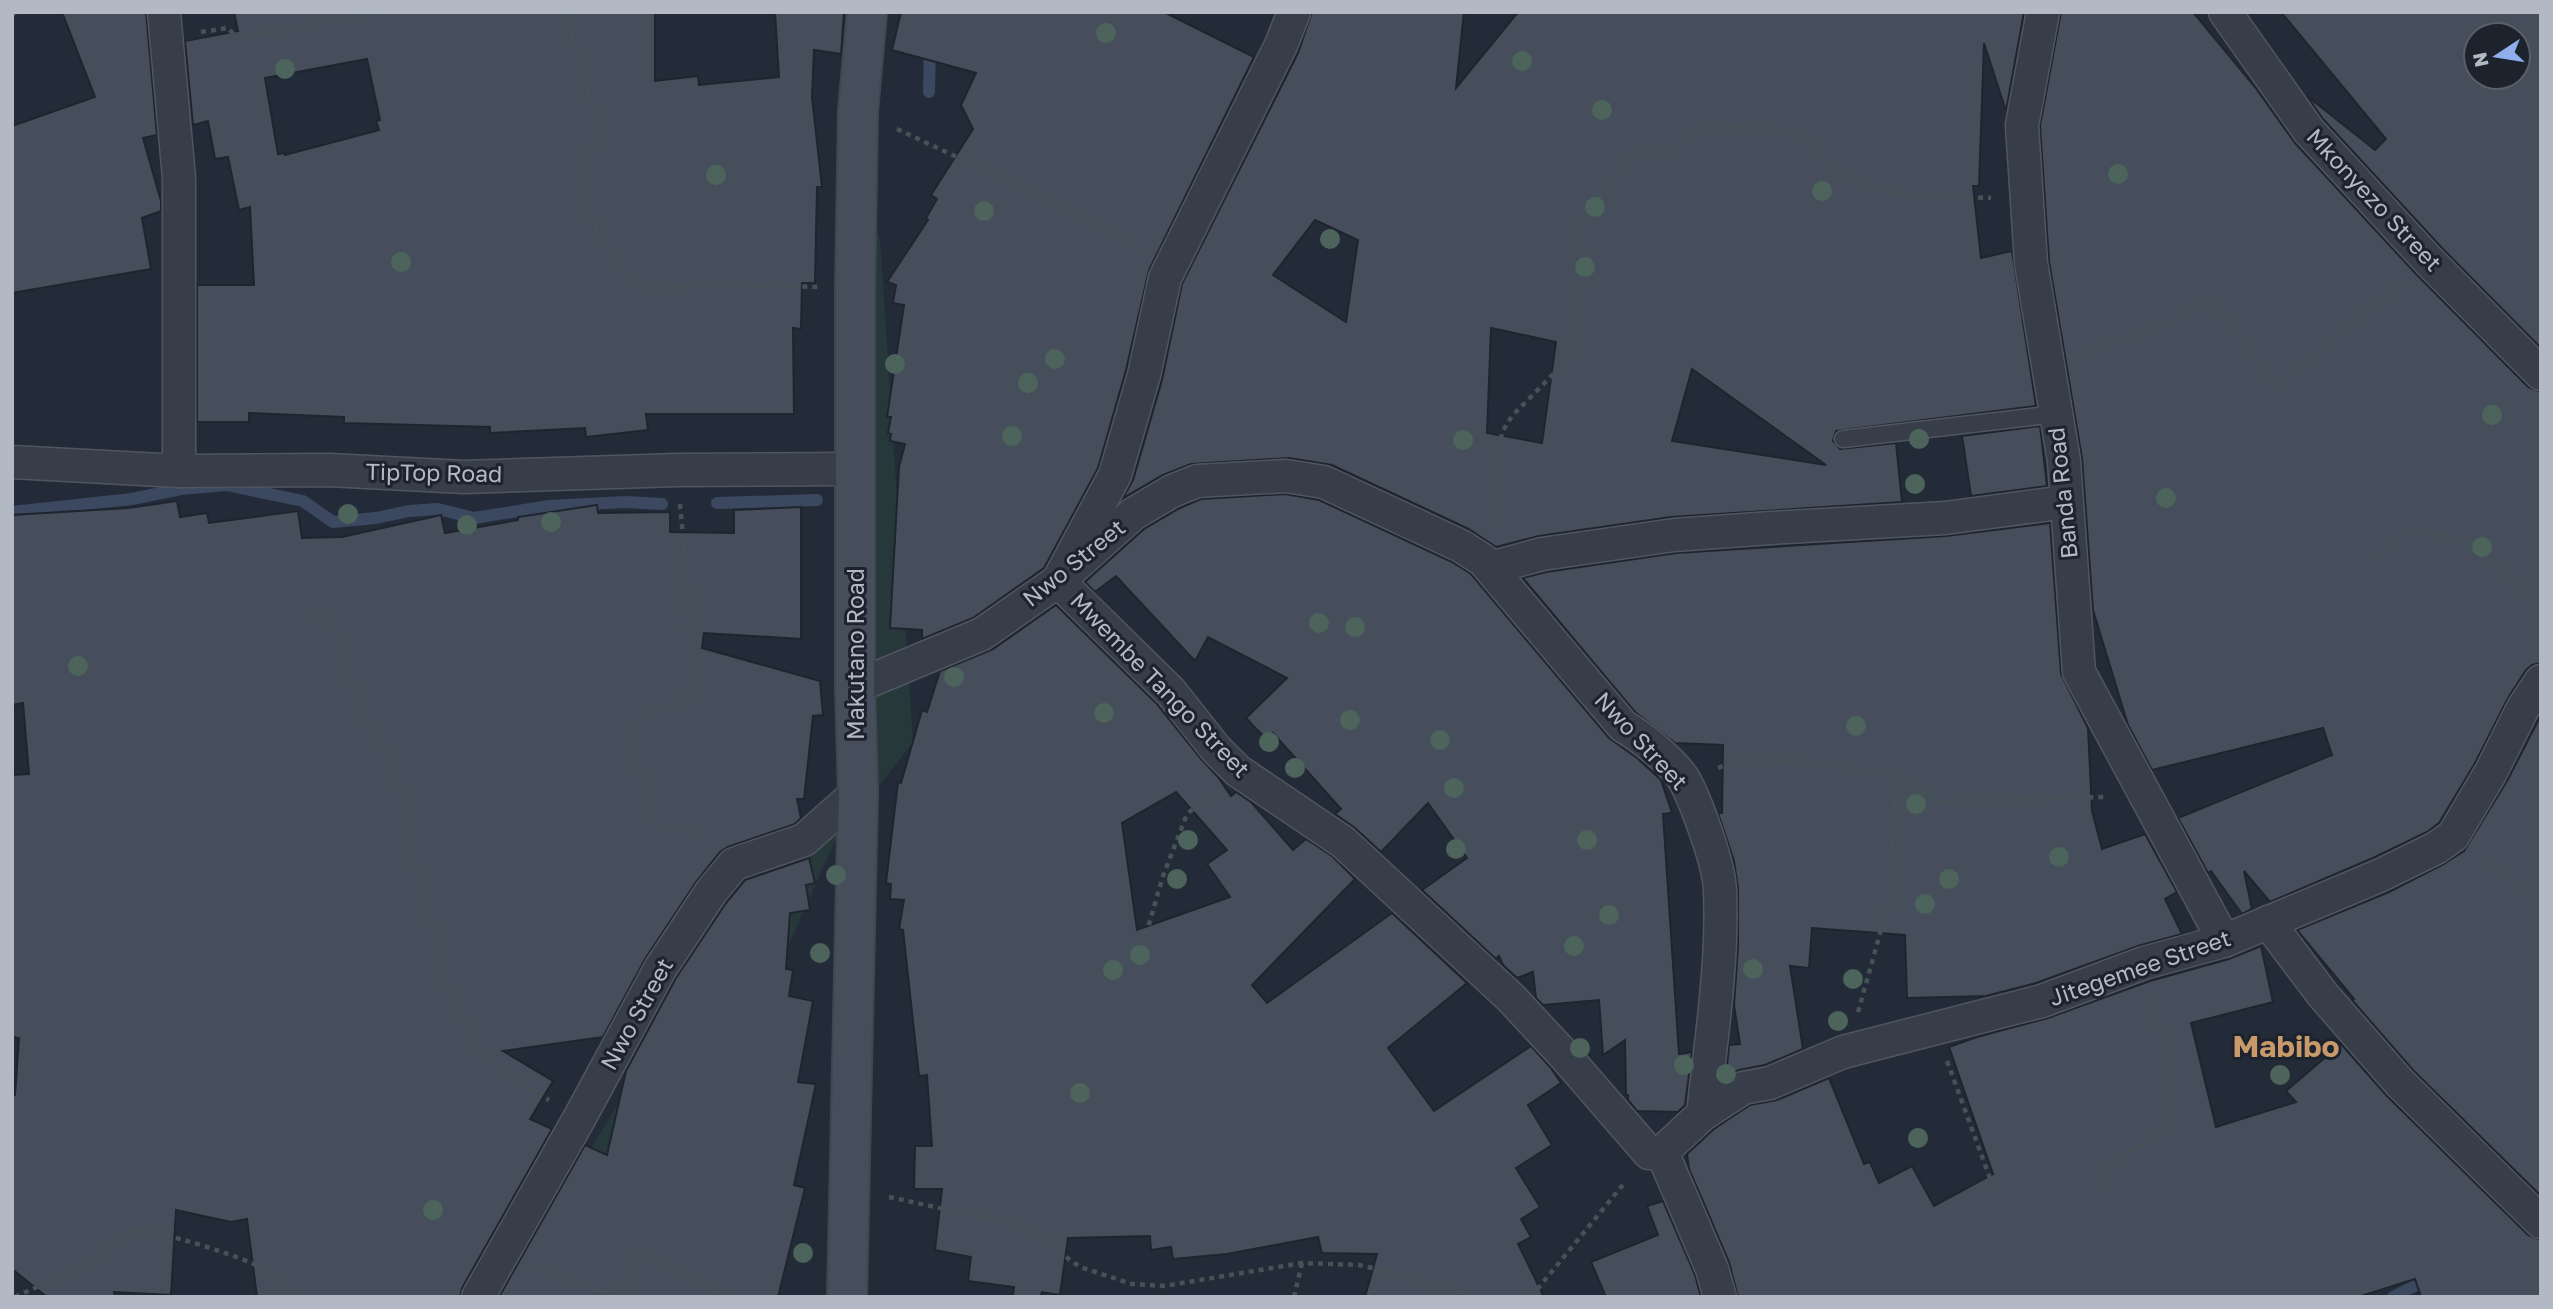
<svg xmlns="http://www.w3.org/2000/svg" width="2553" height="1309" font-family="'Golos Text',sans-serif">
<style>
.green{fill:#27383a}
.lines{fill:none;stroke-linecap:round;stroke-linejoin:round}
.stream{stroke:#3c4860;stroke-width:12}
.building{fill:#464e5c;stroke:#1f252f;stroke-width:2;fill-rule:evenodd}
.lane-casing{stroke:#505660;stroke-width:19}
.street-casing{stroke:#505660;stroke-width:35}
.secondary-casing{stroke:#414751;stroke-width:42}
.path{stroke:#445356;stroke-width:4.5;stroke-dasharray:5 5;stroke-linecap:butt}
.lane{stroke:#383e49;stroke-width:16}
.street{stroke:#383e49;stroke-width:32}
.secondary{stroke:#464d5b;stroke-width:38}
.tree{fill:#4c645b}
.labels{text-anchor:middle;stroke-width:6;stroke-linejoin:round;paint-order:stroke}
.street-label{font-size:23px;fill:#b3b9c4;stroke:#1d232d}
.district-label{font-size:30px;font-weight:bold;fill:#c8996a;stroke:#1d232d}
</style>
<rect width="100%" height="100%" fill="#242b38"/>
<polygon class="green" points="870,207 880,240 913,742 833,845 632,1297 493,1297 499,1284 559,1202 637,1072 754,885 818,835 850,807"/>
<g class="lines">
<g class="stream">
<polyline points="929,92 930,43"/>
<polyline points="717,503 817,500"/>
<polyline points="12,512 132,499 181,489 226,485 303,501 333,522 376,518 409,511 438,509 474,518 549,506 625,502 662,504"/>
<polyline points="2393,1297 2430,1278"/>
</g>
</g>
<g class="building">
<polygon points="62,12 146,12 157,135 143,138 161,201 161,211 142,218 151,269 12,293 12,126 95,97"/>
<path d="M234,12h421v69l43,-5 1,9 80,-8 -4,-65h69l-3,42 -27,-4 -2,47 10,90h-5l-2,96h-13l-1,46 -8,-1 1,86h-148l2,16 -62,7 -1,-9 -95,5v-6l-146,-4v-6l-95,-4v9h-52v-137h57l-4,-78 -11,3 -11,-53 -13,2 -7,-38 -15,4 -8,-84 53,-10zM367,59l13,61 -4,1 3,9 -94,25v-2l-7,1 -13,-76z"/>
<polygon points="901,12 1164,12 1254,57 1149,270 1126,370 1098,468 1044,568 973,618 922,639 922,630 890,628 899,467 905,444 890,441 891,434 888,433 891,417 887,417 904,305 893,303 896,285 887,282 928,220 926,218 937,199 931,195 973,129 961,105 976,73 892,50"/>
<path d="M1312,12h152l-8,76 62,-76h506l-18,99 -22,-68 -5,143h-6l8,72 31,-7 24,155 -200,25 -3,10 7,8 56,-6 6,59 -231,15 -132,19 -43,11 -27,-18 -137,-64 -43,-7 -98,6 -28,11 -40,23 10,-18 29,-100 20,-96 116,-231zM1315,220l43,20 -12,82 -73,-47zM1491,328l65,14 -14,101 -55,-10zM1692,369l134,96 -154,-24z"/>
<polygon points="2061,12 2193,12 2255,87 2295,143 2416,274 2528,387 2541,392 2541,663 2532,665 2526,670 2508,698 2475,763 2439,823 2427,832 2373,858 2270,902 2244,871 2252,909 2242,914 2211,871 2208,873 2178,818 2332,755 2323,728 2152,770 2128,725 2093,610 2082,458 2049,261 2040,126"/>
<path d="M2281,12h260v336l-99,-100 -119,-129 -16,-23 68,54 11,-11zM2476,35h42v42h-42z"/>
<polygon points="2040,426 2047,486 1971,496 1962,436"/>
<polygon points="1285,494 1319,500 1452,562 1471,574 1609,738 1637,758 1661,780 1672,813 1663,814 1679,1054 1692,1052 1685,1105 1678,1112 1637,1111 1628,1100 1628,1095 1626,1095 1625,1040 1603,1055 1599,1000 1543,1005 1536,998 1533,972 1517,978 1503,965 1499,956 1496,959 1422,890 1467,858 1428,803 1381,852 1355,828 1335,814 1341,809 1273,733 1266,739 1246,718 1287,678 1208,637 1195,661 1116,576 1095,592 1085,582 1144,529 1180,508 1201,499"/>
<polygon points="177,501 180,517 207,513 209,523 298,511 302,538 342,537 441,515 445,533 518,520 518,517 597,505 598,513 670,512 670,532 734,533 734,510 801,507 801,639 704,633 702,648 820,681 823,715 813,716 804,799 797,799 801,818 795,824 728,847 720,852 696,882 645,959 603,1037 503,1051 553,1081 530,1119 552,1129 462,1288 460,1297 257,1297 247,1219 231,1222 176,1210 171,1295 114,1292 115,1297 47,1297 12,1269 12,1095 15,1095 19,1038 12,1037 12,775 29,774 23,703 12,705 12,515 128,508"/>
<polygon points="2050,523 2061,674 2088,728 2092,811 2102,849 2145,834 2177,892 2165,899 2182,934 2138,946 2036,983 1986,996 1907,998 1905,935 1812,928 1809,968 1790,966 1803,1049 1765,1065 1739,1070 1726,1077 1729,1045 1740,1044 1734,1005 1738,947 1738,888 1734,861 1718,813 1722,813 1723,745 1675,743 1635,712 1523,578 1546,572 1676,553 1946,536"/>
<path d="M1056,605l101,99 45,56 16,17 13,19 5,-4 15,10 42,48 13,-11 26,17 23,23 -103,106 15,18 125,-90 75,70 -79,65 46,63 97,-65 20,22 10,15 -33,22 24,40 -36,23 24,39 -19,12 10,18 -13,7 26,53h-179l12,-43 -55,-1 -4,-16 -91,17 -54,5 -2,-12 -20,3 -1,-14 -82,2 -8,57 -18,-3 -2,5h-27l1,-10 -46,-6 3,-24 -36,-7 7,-61h-28l1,-43h17l-5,-71 -8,1 -16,-146 -4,-1 5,-29 -14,-1 1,-15 -5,-1 12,-101 3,1 21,-73 5,2 13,-41 53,-22zM1176,792l51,58 -20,14 23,33 -93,33 -15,-107z"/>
<polygon points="2541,715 2541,1196 2413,1070 2352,1000 2354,999 2297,930 2389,892 2444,864 2464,851 2507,781"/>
<polygon points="809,858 815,883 806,885 810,910 790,913 786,969 793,970 789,996 813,1001 798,1082 816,1084 794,1185 805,1188 778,1297 499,1297 585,1145 607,1155 626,1071 676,978 726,903 745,880"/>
<polygon points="2261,946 2273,1002 2191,1023 2216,1127 2296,1102 2286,1091 2341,1044 2387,1096 2528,1235 2541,1240 2541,1297 2421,1297 2415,1279 2358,1297 1738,1297 1729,1262 1689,1169 1687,1154 1714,1129 1750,1105 1777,1100 1829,1078 1864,1164 1870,1162 1879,1183 1912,1166 1934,1206 1993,1174 1949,1047 1977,1037 2048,1018 2150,981 2229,959"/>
<polygon points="1663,1201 1695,1275 1701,1297 1606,1297 1591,1262 1658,1235 1647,1206"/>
</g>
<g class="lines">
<defs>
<polyline id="lane" points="1843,439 2056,414"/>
<g id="street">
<polyline points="164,12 179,178 179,471"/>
<polyline points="1294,12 1281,45 1165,278 1144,375 1115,475 1058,581 1171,692 1216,749 1238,771 1343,842 1511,998 1565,1056 1649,1153 1662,1152 1712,1269 1720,1297"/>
<polyline points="2043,12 2022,125 2031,263 2064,461 2079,672 2224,941"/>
<polyline points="2225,12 2309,131 2429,261 2541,374"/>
<polyline points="12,462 179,471 329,470 464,477 677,470 855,469"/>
<polyline points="1491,568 1542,554 1674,535 1771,528 1945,518 2066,502"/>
<path d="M855,687l127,-53 76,-53 75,-67 39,-23 25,-10 89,-5 38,6 137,64 22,14 140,166c19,11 53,38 63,57 12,24 33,81 34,107 3,75 -9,149 -17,224"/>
<polyline points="2268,922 2323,995 2400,1083 2541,1222"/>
<polyline points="1662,1152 1703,1114 1743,1088 1770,1083 1843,1052 2042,1001 2144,963 2224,941 2381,875 2436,848 2453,836 2491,772 2523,708 2541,681"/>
<polyline points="478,1297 580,1117 660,969 711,892 734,864 804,840 858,792"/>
</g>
<polyline id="secondary" points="847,1297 858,792 855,687 855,290 858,111 867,12"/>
</defs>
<use href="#lane" class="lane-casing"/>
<use href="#street" class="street-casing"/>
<use href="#secondary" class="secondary-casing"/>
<g class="path">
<polyline points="570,12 572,35 597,127 582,192 600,235 614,263 625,277 652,287 742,285 818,287"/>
<polyline points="12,16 15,12"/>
<polyline points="201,32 228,28 236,37 293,29 378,12"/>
<polyline points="897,129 1023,188 1141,249"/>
<polyline points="2082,352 2151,332 2209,299 2216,303 2266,377 2274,386 2279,387 2337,333 2401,283"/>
<path d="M680,504c5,52 9,103 10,155 0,10 3,27 -2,37 -8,16 -36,6 -47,20 -11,15 2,96 16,108 9,6 21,5 31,7 7,1 13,5 19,9"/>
<path d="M1496,528l3,-27 -4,-12 7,-57 10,-16 54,-55 6,-13 4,-37 13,-44 -3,-13 -10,-13v-13l57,-72 12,-5 18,4c13,-8 24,-23 40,-27 15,-4 83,0 96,8 22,15 36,41 63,49 41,13 86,11 129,13"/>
<path d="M2381,555l16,-16 17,-10c15,6 35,5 49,12 30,15 55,46 78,71"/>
<polyline points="309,615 332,616 355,693 367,721 395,760 407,831 449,989 475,1049 524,1087 549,1100"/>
<polyline points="1718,768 1736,761 1805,761 1895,776 1943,803 1973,800 2105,797"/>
<polyline points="2481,858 2541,906"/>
<polyline points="1120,976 1127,952 1147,931 1163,876 1187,814 1211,794"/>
<polyline points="1858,1012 1890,898 1895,776"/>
<polyline points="1947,1061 1995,1192"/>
<path d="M2106,1191c-7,-44 43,-36 59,-66 16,-30 -6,-95 -13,-127"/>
<polyline points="889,1197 1023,1226 1080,1267 1132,1284 1164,1286 1302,1263 1359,1265 1409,1276 1472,1297"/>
<polyline points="537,1266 601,1292 626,1288 640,1250 684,1272 685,1276 724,1297"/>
<path d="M15,1297c27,-13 58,-24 82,-41 11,-8 17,-18 30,-24 21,-8 136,31 154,46 5,4 8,13 11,19"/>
<polyline points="1294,1297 1302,1263"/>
<polyline points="1531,1297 1626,1181"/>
</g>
<use href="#lane" class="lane"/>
<use href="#street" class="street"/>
<use href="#secondary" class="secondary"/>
</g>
<g class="tree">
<circle cx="1106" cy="33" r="10"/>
<circle cx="1522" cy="61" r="10"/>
<circle cx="285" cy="69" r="10"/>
<circle cx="1602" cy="110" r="10"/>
<circle cx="2118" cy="174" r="10"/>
<circle cx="716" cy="175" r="10"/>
<circle cx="1822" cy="191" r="10"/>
<circle cx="1595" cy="207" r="10"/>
<circle cx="984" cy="211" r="10"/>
<circle cx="1330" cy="239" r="10"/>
<circle cx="401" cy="262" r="10"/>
<circle cx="1585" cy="267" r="10"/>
<circle cx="1055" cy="359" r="10"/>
<circle cx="895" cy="364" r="10"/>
<circle cx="1028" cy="383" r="10"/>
<circle cx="2492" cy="415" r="10"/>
<circle cx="1012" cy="436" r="10"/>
<circle cx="1919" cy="439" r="10"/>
<circle cx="1463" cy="440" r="10"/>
<circle cx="1915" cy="484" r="10"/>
<circle cx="2166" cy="498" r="10"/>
<circle cx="348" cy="514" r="10"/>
<circle cx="551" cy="522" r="10"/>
<circle cx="467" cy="525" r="10"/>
<circle cx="2482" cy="547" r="10"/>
<circle cx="1319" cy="623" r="10"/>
<circle cx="1355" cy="627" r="10"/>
<circle cx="78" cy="666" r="10"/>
<circle cx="954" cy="677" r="10"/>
<circle cx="1104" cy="713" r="10"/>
<circle cx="1350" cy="720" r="10"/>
<circle cx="1856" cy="726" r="10"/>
<circle cx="1440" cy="740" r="10"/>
<circle cx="1269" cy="742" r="10"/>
<circle cx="1295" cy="768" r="10"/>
<circle cx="1454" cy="788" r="10"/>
<circle cx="1916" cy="804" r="10"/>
<circle cx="1188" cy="840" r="10"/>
<circle cx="1587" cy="840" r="10"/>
<circle cx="1456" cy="849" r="10"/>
<circle cx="2059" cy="857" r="10"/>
<circle cx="836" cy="875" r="10"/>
<circle cx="1177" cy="879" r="10"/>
<circle cx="1949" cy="879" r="10"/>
<circle cx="1925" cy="904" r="10"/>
<circle cx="1609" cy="915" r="10"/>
<circle cx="1574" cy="946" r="10"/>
<circle cx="820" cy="953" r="10"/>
<circle cx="1140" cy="955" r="10"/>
<circle cx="1753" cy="969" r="10"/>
<circle cx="1113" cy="970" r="10"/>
<circle cx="1853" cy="979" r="10"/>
<circle cx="1838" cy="1021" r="10"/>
<circle cx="1580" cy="1048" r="10"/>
<circle cx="1684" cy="1065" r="10"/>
<circle cx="1726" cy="1074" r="10"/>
<circle cx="2280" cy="1075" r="10"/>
<circle cx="1080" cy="1093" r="10"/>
<circle cx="1918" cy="1138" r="10"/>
<circle cx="433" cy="1210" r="10"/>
<circle cx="803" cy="1253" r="10"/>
</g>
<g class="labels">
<g class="street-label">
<text transform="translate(2374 200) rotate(47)" y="8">Mkonyezo Street</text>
<text transform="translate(434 473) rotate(1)" y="8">TipTop Road</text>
<text transform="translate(2063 493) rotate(-96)" y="8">Banda Road</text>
<text transform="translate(1074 563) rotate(-39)" y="8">Nwo Street</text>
<text transform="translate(856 654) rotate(-90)" y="8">Makutano Road</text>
<text transform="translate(1160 685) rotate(46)" y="8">Mwembe Tango Street</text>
<text transform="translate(1641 741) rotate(47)" y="8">Nwo Street</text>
<text transform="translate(2140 968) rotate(-19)" y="8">Jitegemee Street</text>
<text transform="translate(637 1014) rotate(-61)" y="8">Nwo Street</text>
</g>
<g class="district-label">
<text x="2286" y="1057">Mabibo</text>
</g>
</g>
<rect width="2553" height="1309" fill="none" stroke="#b3b9c4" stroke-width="28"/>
<g transform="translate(2497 56) rotate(258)"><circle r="33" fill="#1d232d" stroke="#595f69" stroke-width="2"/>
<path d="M0-5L12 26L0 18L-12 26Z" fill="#90adec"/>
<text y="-10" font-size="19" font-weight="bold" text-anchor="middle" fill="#b3b9c4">N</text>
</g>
</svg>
